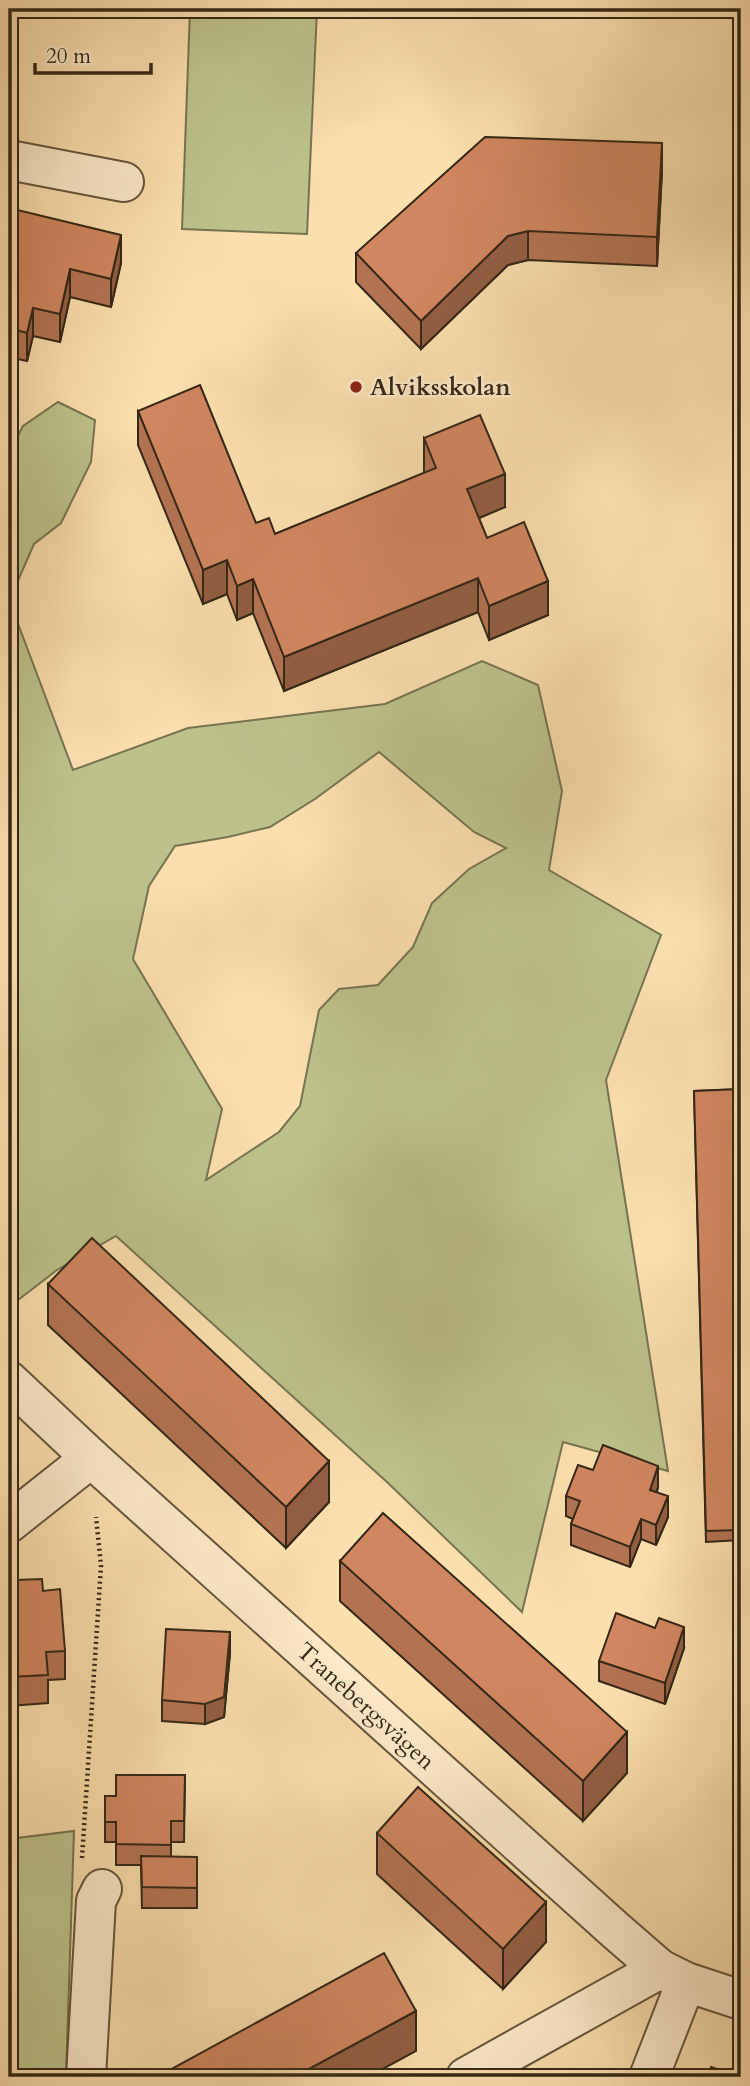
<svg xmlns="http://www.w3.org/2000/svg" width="750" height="2086" font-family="Cardo,serif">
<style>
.green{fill:#bdc28b;stroke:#787450;stroke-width:2;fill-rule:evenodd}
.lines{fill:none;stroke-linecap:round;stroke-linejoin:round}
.minor-casing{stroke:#66553c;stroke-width:42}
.path{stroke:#342716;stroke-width:4.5;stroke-dasharray:2 3.5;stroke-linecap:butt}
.minor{stroke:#fceaca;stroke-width:38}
.wall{fill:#b37353;stroke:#342716;stroke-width:2}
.shaded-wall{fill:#925e43;stroke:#342716;stroke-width:2}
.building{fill:#d08660;stroke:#342716;stroke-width:2}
.poi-dot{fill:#8f2418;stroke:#fceaca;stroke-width:2.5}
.labels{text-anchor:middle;stroke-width:5;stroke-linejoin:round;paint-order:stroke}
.poi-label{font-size:24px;font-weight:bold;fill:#342716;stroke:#fceaca;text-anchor:start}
.street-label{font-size:24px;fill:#342716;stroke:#fceaca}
</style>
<rect width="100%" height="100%" fill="#fbdfae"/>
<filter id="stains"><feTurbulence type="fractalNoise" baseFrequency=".00286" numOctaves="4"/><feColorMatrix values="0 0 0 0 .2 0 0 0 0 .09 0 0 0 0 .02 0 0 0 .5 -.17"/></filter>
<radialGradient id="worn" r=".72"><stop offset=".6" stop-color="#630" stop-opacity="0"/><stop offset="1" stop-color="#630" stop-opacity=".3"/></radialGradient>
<g class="green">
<polygon points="190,9 317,9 307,234 182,229"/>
<path d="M58,402l37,18 -4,42 -30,61 -27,21 -18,41 -5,20 62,165 115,-42 197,-24 97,-43 56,24 24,106 -13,79 112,65 -55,145 62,391 -105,-29 -41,170 -134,-129 -272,-247 -59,34 -48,37v-854l14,-27zM379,752l95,80 32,16 -37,21 -37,34 -19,44 -35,38 -39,4 -20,21 -19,96 -21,26 -73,48 16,-71 -89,-150 16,-73 26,-40 53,-9 42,-10 45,-28z"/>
<polygon points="74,1831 66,2077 9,2077 9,1839"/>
</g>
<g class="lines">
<defs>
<g id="minor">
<polyline points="9,160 124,182"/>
<polyline points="9,1381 91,1458 614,1929 660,1969 686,1982 741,2000"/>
<polyline points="9,1523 91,1458"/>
<polyline points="86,2077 96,1901 102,1889"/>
<polyline points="466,2077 660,1969"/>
<polyline points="649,2077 686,1982"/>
</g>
</defs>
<use href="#minor" class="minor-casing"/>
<polyline class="path" points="82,1858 101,1566 96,1517"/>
<use href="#minor" class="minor"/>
</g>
<g class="wall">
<polygon points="662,171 657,266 528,260 508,265 421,349 356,282 356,253"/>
<polygon points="9,208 121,263 111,307 70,297 60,342 33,336 27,361 9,357"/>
<polygon points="138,411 256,523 275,534 424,473 424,438 505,507 479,518 487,538 548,615 489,640 478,612 284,691 253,613 237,620 227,594 203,604 138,445"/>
<polygon points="741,1089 741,1540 706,1542 694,1091"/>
<polygon points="48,1284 329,1502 286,1548 48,1325"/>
<polygon points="593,1470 658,1487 657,1492 668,1517 656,1545 641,1539 630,1567 571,1545 571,1524 573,1519 566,1516 566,1496"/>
<polygon points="340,1561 627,1773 583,1821 340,1601"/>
<polygon points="9,1570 15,1580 43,1591 65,1651 65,1679 48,1680 48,1703 9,1706"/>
<polygon points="684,1648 665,1704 599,1681 599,1661"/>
<polygon points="230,1653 224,1717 205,1724 162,1721 162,1700"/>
<polygon points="185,1775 184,1842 171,1842 171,1857 197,1857 197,1908 142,1908 141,1865 116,1865 116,1842 105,1842 105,1796 116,1796"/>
<polygon points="377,1833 546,1942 503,1989 377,1874"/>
</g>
<g class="shaded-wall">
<polygon points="662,143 662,171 657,266 657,237"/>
<polygon points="528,231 528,260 508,265 421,349 421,321 508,236"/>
<polygon points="121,235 121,263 111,307 111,279"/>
<polygon points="70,269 70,297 60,342 60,314"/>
<polygon points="33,308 33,336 27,361 27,333"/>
<polygon points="505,474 505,507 467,523 467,489"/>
<polygon points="227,560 227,594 203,604 203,570"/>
<polygon points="478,578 478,612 284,691 284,657"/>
<polygon points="253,579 253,613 237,620 237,586"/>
<polygon points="548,581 548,615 489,640 489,606"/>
<polygon points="329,1461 329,1502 286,1548 286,1507"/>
<polygon points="658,1466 658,1487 650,1510 650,1490"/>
<polygon points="668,1496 668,1517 656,1545 656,1525"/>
<polygon points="641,1519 641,1539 630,1567 630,1547"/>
<polygon points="684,1627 684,1648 665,1704 665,1683"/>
<polygon points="230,1632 230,1653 224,1717 205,1724 205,1704"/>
<polygon points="627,1732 627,1773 583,1821 583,1781"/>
<polygon points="546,1902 546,1942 503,1989 503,1949"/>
<polygon points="416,2011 416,2051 368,2077 294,2077"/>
</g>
<g class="building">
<polygon points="485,137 662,143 657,237 528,231 508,236 421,321 356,253"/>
<polygon points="9,208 121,235 111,279 70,269 60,314 33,308 27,333 9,328"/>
<polygon points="200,385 256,523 269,518 275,534 436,468 424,438 480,415 505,474 467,489 487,538 524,522 548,581 489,606 478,578 284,657 253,579 237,586 227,560 203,570 138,411"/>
<polygon points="741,1089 741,1530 706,1531 694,1091"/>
<polygon points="92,1238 329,1461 286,1507 48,1284"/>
<polygon points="603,1445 658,1466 650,1490 668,1496 656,1525 641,1519 630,1547 571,1524 580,1501 566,1496 578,1465 593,1470"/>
<polygon points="383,1513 627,1732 583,1781 340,1561"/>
<polygon points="9,1570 14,1570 15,1580 42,1579 43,1591 60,1589 65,1651 46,1652 48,1675 9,1677"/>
<polygon points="616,1613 655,1628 659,1618 684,1627 665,1683 599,1661"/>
<polygon points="166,1629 230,1632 224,1697 205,1704 162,1700"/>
<polygon points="116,1775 185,1775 184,1821 171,1821 171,1845 116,1844 116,1822 105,1822 105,1796 116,1796"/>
<polygon points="418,1787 546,1902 503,1949 377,1833"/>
<polygon points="141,1856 197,1857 197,1888 142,1887"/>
<polygon points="384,1953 416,2011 294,2077 157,2077"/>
<polygon points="711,2067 741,2077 708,2077"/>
</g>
<circle class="poi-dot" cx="356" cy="387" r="7"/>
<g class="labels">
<g class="poi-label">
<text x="370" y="395">Alviksskolan</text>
</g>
<g class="street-label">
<text transform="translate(366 1706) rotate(42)" y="8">Tranebergsvägen</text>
</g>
</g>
<rect width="750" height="2086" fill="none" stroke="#fbdfae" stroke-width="35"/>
<rect x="10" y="10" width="729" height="2065" fill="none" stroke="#342716" stroke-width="3.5"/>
<rect x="18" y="18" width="715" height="2051" fill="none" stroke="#342716" stroke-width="2"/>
<path d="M35 63v10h116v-10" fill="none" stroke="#342716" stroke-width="3.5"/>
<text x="46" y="63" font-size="21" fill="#342716" stroke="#fceaca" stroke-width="5" paint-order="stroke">20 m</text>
<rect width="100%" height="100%" filter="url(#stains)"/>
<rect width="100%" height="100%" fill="url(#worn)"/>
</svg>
